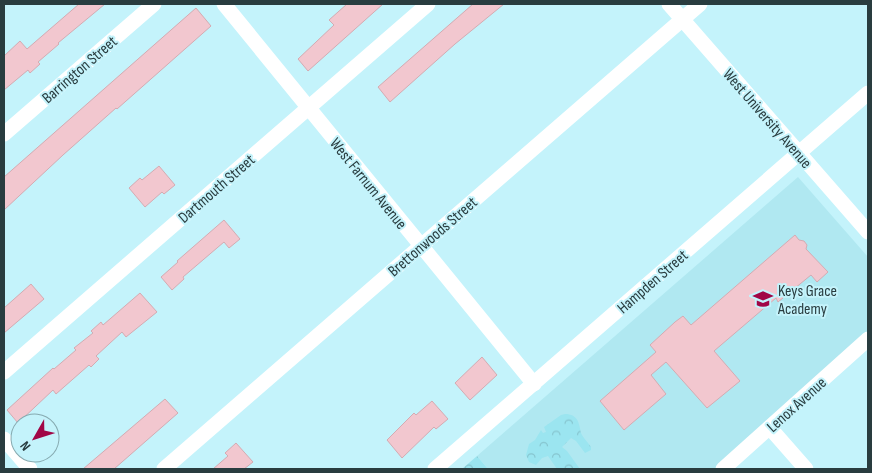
<svg xmlns="http://www.w3.org/2000/svg" width="872" height="473" font-family="'Sofia Sans Condensed',sans-serif">
<style>
.built{fill:#b0e8f1}
.forest{fill:url(#forest-crowns)}
.building{fill:#f2c7cf;stroke:#d4abb2}
.lines{fill:none;stroke-linecap:round;stroke-linejoin:round}
.minor{stroke:#fff;stroke-width:15}
.labels{text-anchor:middle;stroke-width:4;stroke-linejoin:round;paint-order:stroke}
.street-label{font-size:16px;fill:#293c3f;stroke:#c4f3fb}
.poi-label{font-size:16px;fill:#293c3f;stroke:#c4f3fb;text-anchor:start}
</style>
<defs>
<pattern id="forest-crowns" width="20" height="18" patternUnits="userSpaceOnUse" patternTransform="scale(1.25)"><rect width="20" height="18" fill="#9be5f0"/><path d="M2 6a3 3 0 1 1 6 0M12 15a3 3 0 1 1 6 0" fill="none" stroke="#86c5cf"/></pattern>
</defs>
<rect width="100%" height="100%" fill="#c4f3fb"/>
<polygon class="built" points="798,177 868,257 868,341 724,469 488,469 477,456"/>
<g class="forest">
<path d="M565,414c13,0 14,9 16,19 2,5 7,9 10,14v3l-6,3 -9,-12 -5,-3 -9,9 5,4 13,18h-23l-9,-13 -6,2 -6,7 -7,-3 -3,-7 3,-11 6,-4 6,-10 2,3 3,-1 -2,-5 17,-12z"/>
<polygon points="477,456 488,469 462,469"/>
</g>
<g class="building">
<polygon points="79,4 105,4 58,43 59,44 38,62 40,64 30,73 28,70 4,90 4,56 20,41 27,49"/>
<polygon points="347,4 383,4 308,71 298,59 334,25 329,20"/>
<polygon points="473,4 504,4 455,44 390,102 378,87"/>
<polygon points="196,8 211,26 117,109 116,108 63,155 4,210 4,177"/>
<polygon points="159,166 175,185 164,194 162,192 145,207 129,188 140,178 142,180"/>
<polygon points="224,220 240,239 229,248 224,242 183,277 184,279 172,290 161,277 178,262 177,261"/>
<polygon points="795,235 799,240 804,241 807,245 806,249 828,272 817,282 811,275 778,302 776,298 714,351 740,381 707,408 666,362 651,375 666,394 624,430 600,401 656,352 650,345 675,322 683,316 691,325"/>
<polygon points="31,284 44,299 4,333 4,308"/>
<polygon points="140,293 157,312 126,337 122,332 96,356 99,359 91,367 89,365 56,394 53,390 18,423 7,410 53,368 54,369 76,350 74,348 93,333 91,331 101,322 103,325"/>
<polygon points="482,357 497,375 470,400 455,383"/>
<polygon points="165,399 178,413 114,469 83,469"/>
<polygon points="432,401 448,419 436,429 434,427 402,458 387,440 414,413 416,415"/>
<polygon points="236,443 253,462 244,469 213,469 228,456 225,453"/>
</g>
<g class="lines">
<g class="minor">
<polyline points="224,4 534,384"/>
<polyline points="669,4 868,232"/>
<polyline points="4,134 154,4"/>
<polyline points="4,372 428,4"/>
<polyline points="770,428 806,469"/>
<polyline points="4,439 30,469"/>
<polyline points="164,469 700,4"/>
<polyline points="435,469 868,93"/>
<polyline points="723,469 868,339"/>
</g>
</g>
<defs>
<symbol id="school-bare" viewBox="-9 -9 18 18"><path d="M0-5L7-2L0 1L-7-2ZM-4 1L0 2.5L4 1V4Q0 6-4 4Z" fill="#a10746" stroke="#c4f3fb" stroke-width="2.5" paint-order="stroke"/></symbol>
</defs>
<g fill-rule="evenodd">
<use href="#school-bare" x="749" y="285" width="28" height="28"/>
</g>
<g class="labels">
<g class="street-label">
<text transform="translate(79 69) rotate(-41)" y="6">Barrington Street</text>
<text transform="translate(768 118) rotate(49)" y="6">West University Avenue</text>
<text transform="translate(369 183) rotate(51)" y="6">West Farnum Avenue</text>
<text transform="translate(216 188) rotate(-41)" y="6">Dartmouth Street</text>
<text transform="translate(432 236) rotate(-41)" y="6">Brettonwoods Street</text>
<text transform="translate(652 281) rotate(-41)" y="6">Hampden Street</text>
<text transform="translate(796 404) rotate(-42)" y="6">Lenox Avenue</text>
</g>
<g class="poi-label">
<text x="778" y="296">Keys Grace<tspan x="778" dy="18">Academy</tspan></text>
</g>
</g>
<rect width="872" height="473" fill="none" stroke="#293c3f" stroke-width="10"/>
<g transform="translate(35 438) rotate(231)"><circle r="24" fill="#c4f3fb" stroke="#86aab0"/>
<path d="M0-4L9 19L0 12L-9 19Z" fill="#a10746"/>
<text y="-8" font-size="14" font-weight="bold" text-anchor="middle" fill="#293c3f">N</text>
</g>
</svg>
